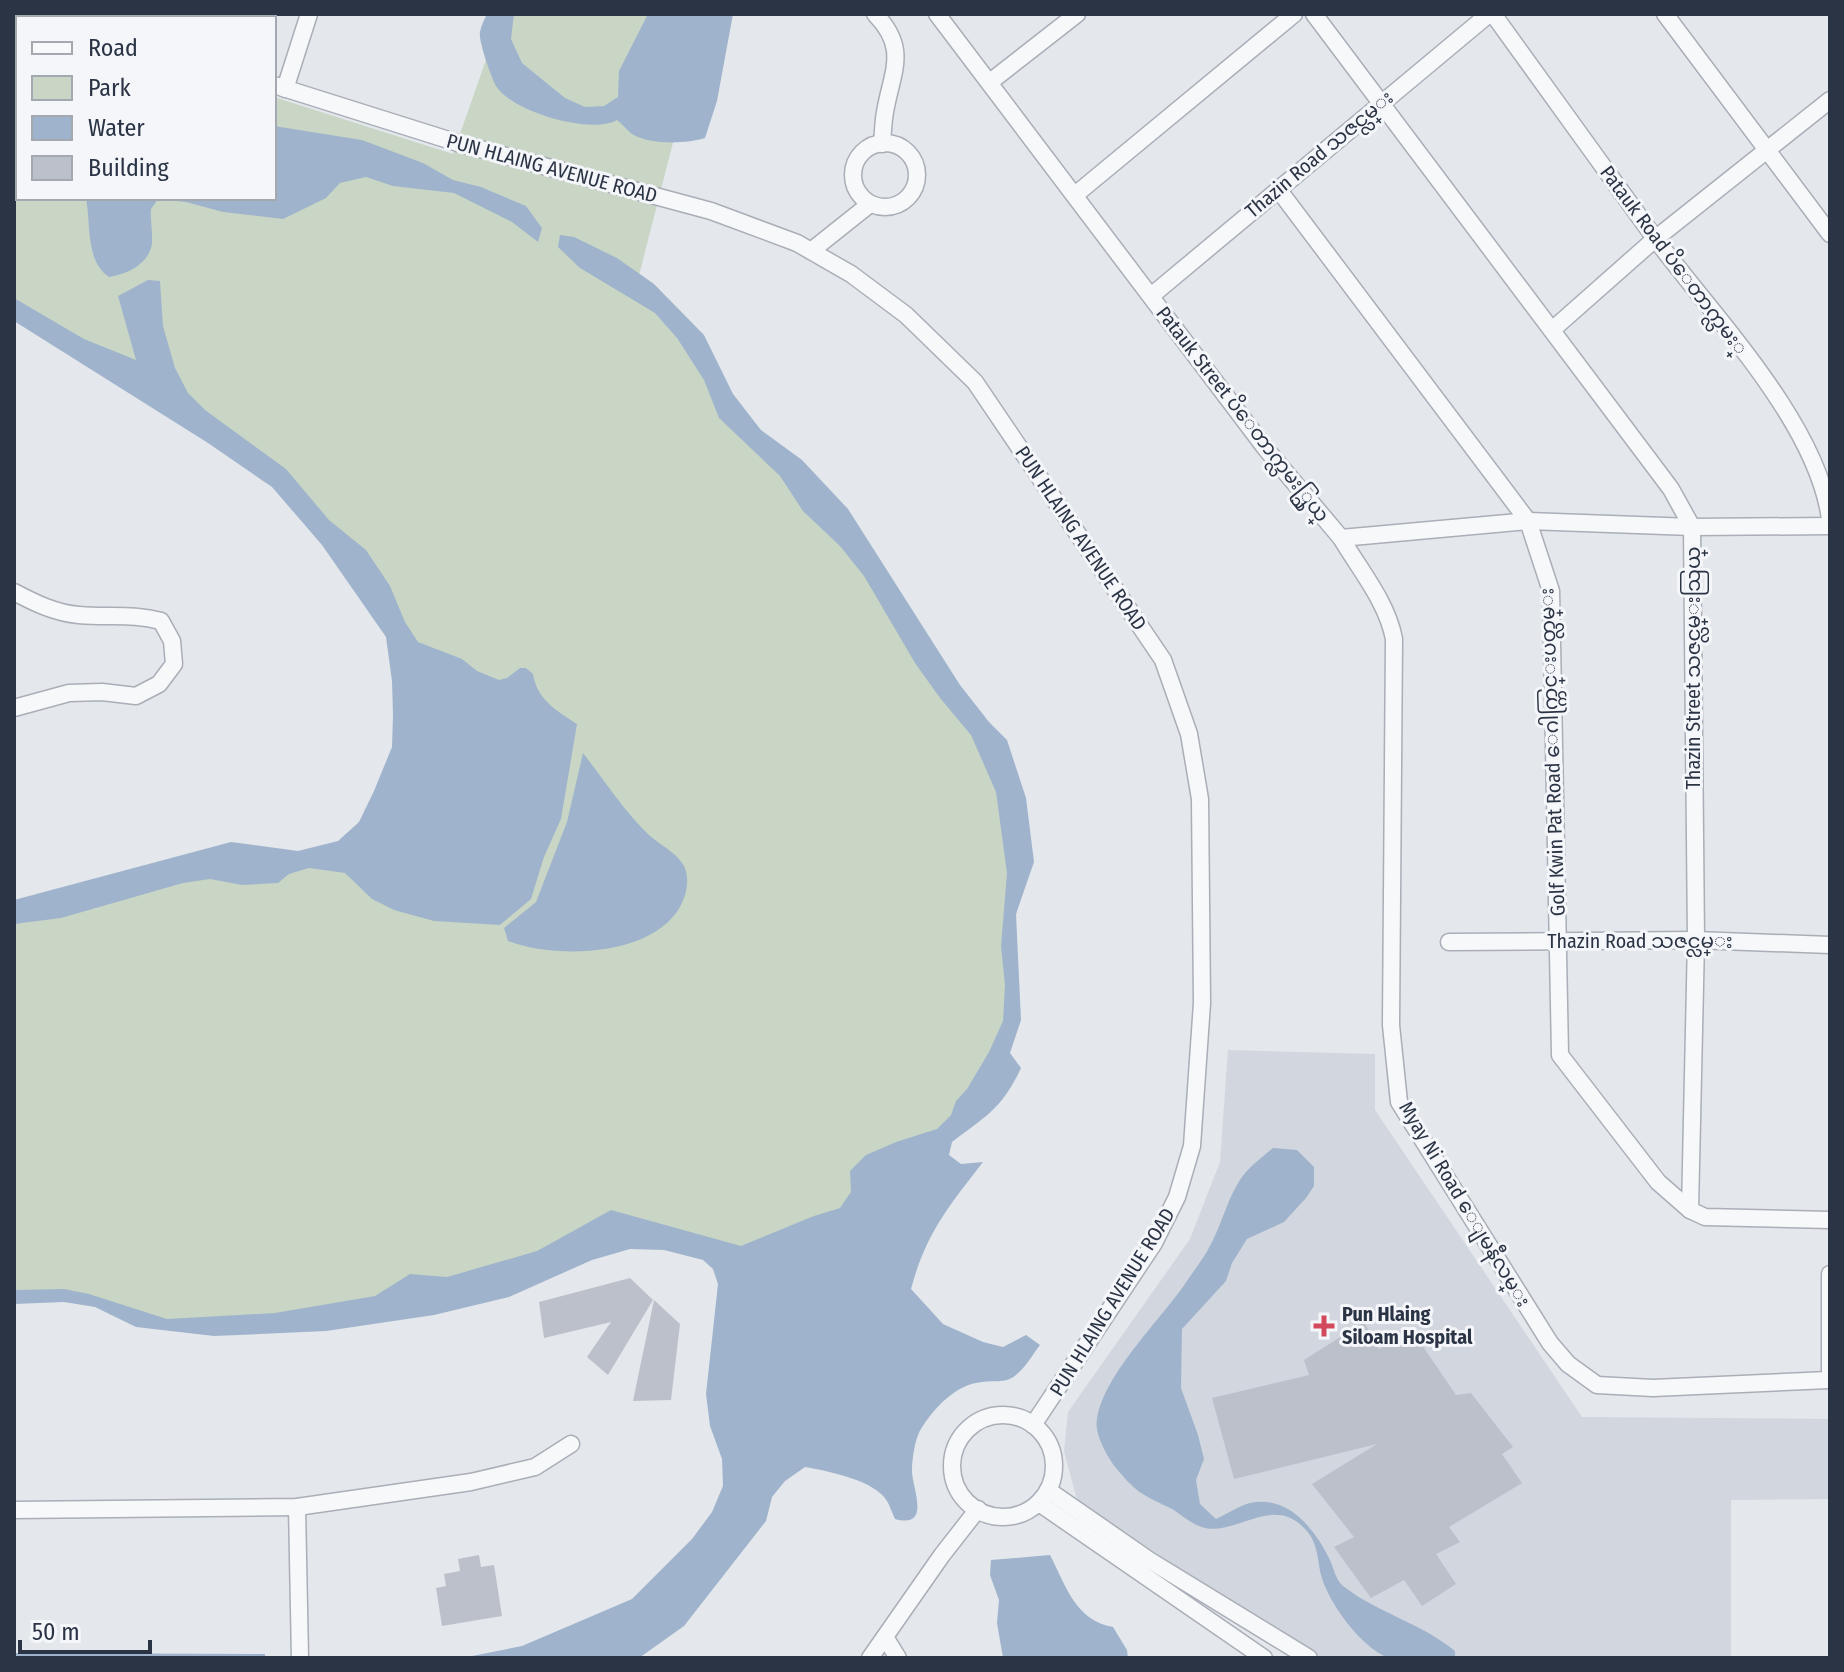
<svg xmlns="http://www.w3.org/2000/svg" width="1844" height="1672" font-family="'Fira Sans Condensed','Noto Sans Myanmar',sans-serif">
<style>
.built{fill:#d2d6de}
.green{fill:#c9d6c5}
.water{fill:#9fb4cc}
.building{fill:#bbc0ca}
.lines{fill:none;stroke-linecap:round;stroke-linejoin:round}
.street-casing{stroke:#a9aeb7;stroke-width:19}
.street{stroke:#f7f8fa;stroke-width:16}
.poi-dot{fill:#d1495b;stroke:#f4f6f9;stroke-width:3}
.labels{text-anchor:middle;stroke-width:6;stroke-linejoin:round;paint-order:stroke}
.street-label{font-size:20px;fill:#2b3445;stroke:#f4f6f9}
.poi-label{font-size:20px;font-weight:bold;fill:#2b3445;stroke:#f4f6f9;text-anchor:start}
</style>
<rect width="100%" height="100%" fill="#e4e7ec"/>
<polygon class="built" points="1228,1050 1375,1054 1375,1110 1582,1417 1830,1419 1830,1499 1731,1500 1731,1658 1323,1658 1196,1580 1077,1500 1064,1451 1068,1412 1190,1239 1220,1162"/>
<polygon class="green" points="14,14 81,14 81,18 18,18 18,198 274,198 274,97 453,154 502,14 706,14 636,287 687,330 743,420 835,522 990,743 1019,848 1012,1015 875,1267 620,1232 430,1300 213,1327 143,1319 63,1296 14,1298 14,915 179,870 381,850 413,663 278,477 14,310"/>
<g class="water">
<path d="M487,14h27l-3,25 11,24 43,35 20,9 19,-1 14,-9 1,-26 29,-57h85l-16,87 -12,37c-18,6 -56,7 -73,-4 -5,-4 -10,-10 -15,-14 -26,15 -105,-8 -121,-34 -5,-9 -18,-46 -16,-54 1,-6 4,-12 7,-18z"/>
<path d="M274,126l88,14 61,23 30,17 28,7 45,19 16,22 -4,14 -26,-20 -58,-29 -61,-7 -27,-9 -26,6 -14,15 -43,21 -60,-7 -37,-10 -28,-3 -7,10c-1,9 3,32 0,39 -6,19 -26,26 -42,29 -24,-16 -18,-54 -23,-79h188z"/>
<path d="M560,235l14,2 43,21 37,26 50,51 29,59 28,36 41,30 46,49 112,176 29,37 18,18 19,58 8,64 -18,52 5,106 -11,33 11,15c-19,41 -35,48 -69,74l-3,13 12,9 22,-2c-34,44 -57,71 -72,127l32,35 40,18 20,5 23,-12 14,10c-7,9 -14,22 -23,29 -10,10 -23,6 -35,8 -26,2 -48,26 -61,47 -6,9 -9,31 -9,42 0,17 20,58 -17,48 -3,-6 -5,-13 -8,-18 -12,-21 -60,-30 -82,-34l-20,14 -13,16 -6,24 -82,105 -45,32h-177l60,-12 110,-47 60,-60 20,-27 11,-26 -1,-27 -12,-33 -4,-32 12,-110 -5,-15 -10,-9 -39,-10 -34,-1 -38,11 -83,37 -75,18 -108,16 -112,5 -78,-9 -41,-20 -31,-5 -50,2v-14l50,-1 25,5 78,25 108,-6 100,-17 35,-22 37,3 90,-26 74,-41 130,36 73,-30 26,-8 11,-16 -1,-21 16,-16 30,-13 41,-13 14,-14 5,-14 11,-12 22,-37 14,-31 2,-36 -4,-39 6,-73 -11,-81 -25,-57 -31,-37 -25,-35 -51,-87 -24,-30 -37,-35 -23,-35 -61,-58 -15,-38 -27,-42 -22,-25 -75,-45 -22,-21z"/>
<path d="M148,280l12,1 3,45 12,42 13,25 17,17 81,59 43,51 37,30 24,36 15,36 13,20 44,17 15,12 22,9 8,-2 13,-10h6l7,6c4,26 23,36 44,50l-16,95 -17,38 -13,42 -31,26 -66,-4 -40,-11 -22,-11 -27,-26 -36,-5 -20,6 -11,9 -36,2 -32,-6 -27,4 -122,35 -47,6v-24l217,-58 67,9 40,-10 21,-19 15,-31 18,-44 1,-32 -1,-34 -6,-44 -64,-92 -50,-58 -64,-44 -194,-122v-23l70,41 52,21 -18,-64z"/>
<path d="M583,753c21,27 41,58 66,82 10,9 26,17 33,28 7,9 6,25 2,35 -21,59 -127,62 -176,43l-4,-13 32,-26 31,-80z"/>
<path d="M1273,1148l24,2 17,17v19l-8,12 -22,24 -37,17 -15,24 -6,18 -44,48 -1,59 17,47 6,24 -8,21 4,24 16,15c11,-5 23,-13 34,-16 38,-8 64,25 79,55 5,10 6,21 14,28 35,27 78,37 112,65v7c-15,0 -54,4 -66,0 -28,-10 -61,-56 -68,-83 -4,-18 -3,-35 -19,-49 -33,-31 -70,14 -103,0 -11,-4 -20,-14 -31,-19 -27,-13 -32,-15 -52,-39 -9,-12 -22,-34 -19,-49 7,-46 66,-101 92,-141 8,-12 17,-23 23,-36 12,-23 17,-50 34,-70 8,-9 19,-17 27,-24z"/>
<path d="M1050,1555c16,31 25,65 63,72l14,23 1,8h-125l-6,-35 2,-23 -9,-25 1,-15z"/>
<polygon points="14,1653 265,1654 265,1658 14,1658"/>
</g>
<g class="building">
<polygon points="630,1278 653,1300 608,1375 587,1357 611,1322 544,1338 539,1302"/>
<polygon points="654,1300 680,1324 671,1400 633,1401"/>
<polygon points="1364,1322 1379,1349 1411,1329 1456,1395 1471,1393 1513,1447 1502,1454 1522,1483 1449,1527 1460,1542 1436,1554 1456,1584 1422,1606 1404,1580 1371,1598 1334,1547 1354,1537 1312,1484 1377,1444 1234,1479 1212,1398 1309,1375 1304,1360"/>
<polygon points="479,1555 481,1567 494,1565 502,1616 442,1626 436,1588 446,1586 444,1574 460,1571 458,1559"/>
</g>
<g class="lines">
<defs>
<g id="street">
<polyline points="67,14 78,18"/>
<path d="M875,14c34,35 17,57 10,98 -2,11 -2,21 -3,32"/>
<polyline points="937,14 1266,449 1341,538 1528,521 1692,527 1830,526"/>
<polyline points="1314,14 1671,489 1692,527 1696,940 1690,1210 1705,1217 1830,1220"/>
<path d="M1493,14c54,74 107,149 161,223 58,78 163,185 176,282"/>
<polyline points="1665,14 1830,234"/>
<polyline points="990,82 1077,14"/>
<polyline points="274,85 458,143 711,211 797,243 851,274 906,315 975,382 1163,660 1189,734 1200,799 1202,1003 1192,1146 1177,1197 1154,1243 1033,1425"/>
<polyline points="285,89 309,14"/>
<circle cx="885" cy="175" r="32"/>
<polyline points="1278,189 1528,521 1551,591 1560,1055 1658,1182 1690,1210"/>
<polyline points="1075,195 1294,14"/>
<polyline points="811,251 870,204"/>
<polyline points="1151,296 1489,14"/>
<polyline points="1552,330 1655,239 1830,100"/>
<path d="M1341,538c19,32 46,64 53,101l-3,386 8,77 151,241 18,21 29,21 56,3 175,-8"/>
<path d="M14,592c21,11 41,21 65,23 28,3 54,-2 82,6l11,20 2,23 -15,20 -23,12 -34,-4 -33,1 -55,15"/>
<polyline points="1449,942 1696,940 1830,945"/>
<polyline points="1830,1274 1830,1380"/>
<circle cx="1003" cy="1466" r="51"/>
<polyline points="1048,1490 1149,1560 1309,1658"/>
<polyline points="1039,1503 1264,1658"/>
<polyline points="297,1507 300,1658"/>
<polyline points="14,1510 297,1507 471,1482 535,1467 571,1444"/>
<polyline points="885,1637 898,1658"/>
<polyline points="870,1658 942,1555 978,1509"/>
</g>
</defs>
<use href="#street" class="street-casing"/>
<use href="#street" class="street"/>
</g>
<path class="poi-dot" d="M1320 1314h8v8h8v8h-8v8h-8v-8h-8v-8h8z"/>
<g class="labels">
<g class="street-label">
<text transform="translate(1319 154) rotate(-40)" y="7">Thazin Road သဇင္လမ္း</text>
<text transform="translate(552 168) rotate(15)" y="7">PUN HLAING AVENUE ROAD</text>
<text transform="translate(1674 260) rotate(53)" y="7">Patauk Road ပိေတာက္လမး္</text>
<text transform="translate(1243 414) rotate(52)" y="7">Patauk Street ပိေတာက္လမး္သြယ္</text>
<text transform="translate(1081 538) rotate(56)" y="7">PUN HLAING AVENUE ROAD</text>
<text transform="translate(1693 668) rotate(-90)" y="7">Thazin Street သဇင္လမ္းသြယ္</text>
<text transform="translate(1552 752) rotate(-92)" y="7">Golf Kwin Pat Road ေဂါက္ကြင္းပတ္လမ္း</text>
<text x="1640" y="948">Thazin Road သဇင္လမ္း</text>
<text transform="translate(1465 1204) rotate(59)" y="7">Myay Ni Road ေျမနီလမ္း</text>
<text transform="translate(1112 1302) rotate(-58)" y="7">PUN HLAING AVENUE ROAD</text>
</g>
<g class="poi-label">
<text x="1342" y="1321">Pun Hlaing<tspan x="1342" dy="23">Siloam Hospital</tspan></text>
</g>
</g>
<rect width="1844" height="1672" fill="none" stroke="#2b3445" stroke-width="32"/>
<rect x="16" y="16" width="260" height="184" fill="#f4f6f9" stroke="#a4a8b1" stroke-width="2"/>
<rect x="32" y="42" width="40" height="12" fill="#f7f8fa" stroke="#a4a8b1" stroke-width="2"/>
<text x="88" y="56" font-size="24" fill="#2b3445">Road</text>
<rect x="32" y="76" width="40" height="24" fill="#c9d6c5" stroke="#a4a8b1" stroke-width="2"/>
<text x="88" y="96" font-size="24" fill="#2b3445">Park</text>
<rect x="32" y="116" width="40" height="24" fill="#9fb4cc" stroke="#a4a8b1" stroke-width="2"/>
<text x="88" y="136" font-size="24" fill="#2b3445">Water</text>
<rect x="32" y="156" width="40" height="24" fill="#bbc0ca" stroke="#a4a8b1" stroke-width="2"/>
<text x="88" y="176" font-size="24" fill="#2b3445">Building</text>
<path d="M20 1640v12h130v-12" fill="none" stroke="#2b3445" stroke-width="4"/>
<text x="32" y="1640" font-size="24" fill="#2b3445" stroke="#f4f6f9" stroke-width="6" paint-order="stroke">50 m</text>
</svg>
